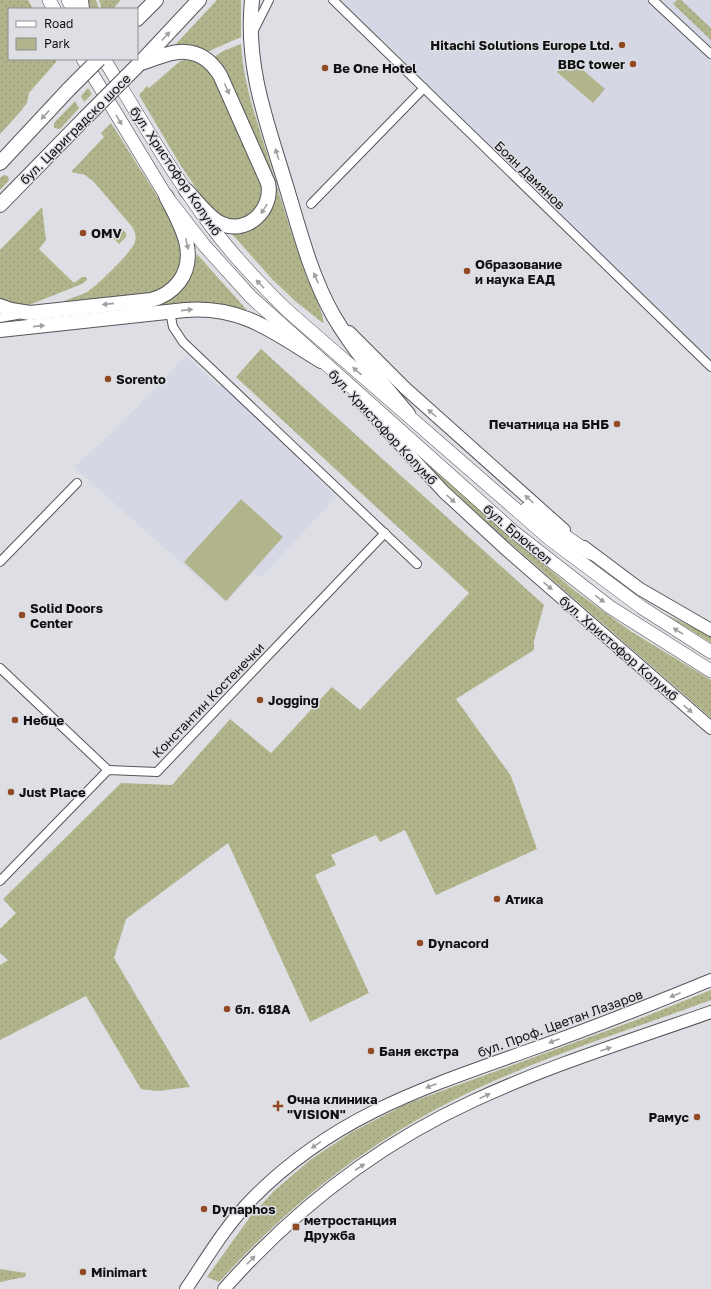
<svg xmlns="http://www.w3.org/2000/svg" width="711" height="1289" font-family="'Golos Text',sans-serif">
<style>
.built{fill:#d5d7e4}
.grass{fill:url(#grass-dots)}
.park{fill:#b2b58b}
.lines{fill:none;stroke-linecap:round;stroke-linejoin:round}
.minor-casing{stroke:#55565b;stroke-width:10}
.secondary-casing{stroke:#55565b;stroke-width:14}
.primary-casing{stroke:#55565b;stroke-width:14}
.trunk-casing{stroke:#55565b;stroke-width:16}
.minor{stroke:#fff;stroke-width:8}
.secondary{stroke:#fff;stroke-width:12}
.primary{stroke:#fff;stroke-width:13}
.trunk{stroke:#fff;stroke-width:14}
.trunk-bridge-casing{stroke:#55565b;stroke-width:16;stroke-linecap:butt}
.trunk-bridge{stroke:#fff;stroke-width:14}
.oneway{fill:#9fa0a0}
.poi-dot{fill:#904a24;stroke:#dedfe4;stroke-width:1.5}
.labels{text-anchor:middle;stroke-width:3;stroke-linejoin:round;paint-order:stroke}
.poi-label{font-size:13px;font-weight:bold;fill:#101112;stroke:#dedfe4;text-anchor:start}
.street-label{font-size:13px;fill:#101112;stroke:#dedfe4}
</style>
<defs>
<pattern id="grass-dots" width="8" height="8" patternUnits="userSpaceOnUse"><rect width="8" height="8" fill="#b2b58b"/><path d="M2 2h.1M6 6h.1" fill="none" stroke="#989b77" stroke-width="1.8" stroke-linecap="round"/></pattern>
</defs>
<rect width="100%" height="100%" fill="#dedfe4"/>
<g class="built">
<polygon points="333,0 711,0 711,367"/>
<polygon points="186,356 219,387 222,383 336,497 260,578 254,572 226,603 74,467 113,432"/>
</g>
<g class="grass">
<polygon points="0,0 28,0 33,9 9,9 9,59 56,59 56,62 29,93 27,103 21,111 0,134"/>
<polygon points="89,0 96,0 99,9 90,9"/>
<polygon points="99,0 120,0 120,1 113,9 102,9"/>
<polygon points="217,0 241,0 241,37 207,52 175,45"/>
<polygon points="677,0 681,0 711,28 711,40 673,4"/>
<path d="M241,44c2,38 15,74 26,110 12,39 24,79 38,119 3,9 21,44 18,50l-28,-22 -24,-23 -39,-44c10,-11 30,-1 41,-27 2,-4 3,-10 2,-15 -2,-18 -12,-35 -19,-51 -12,-29 -21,-61 -42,-84l9,-6z"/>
<polygon points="184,60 200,62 216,77 264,188 258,209 245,217 238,219 220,218 209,207 181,166 139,95 147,86 149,88 179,62"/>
<polygon points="88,88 92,94 84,102 81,96"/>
<polygon points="75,101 79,108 60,129 54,128 54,123"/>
<path d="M111,123l60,95 10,20v29l-11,16 -18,10 -91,10c8,-5 18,-7 26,-11 10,-6 40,-36 46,-46 4,-6 3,-12 0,-18l-39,-46 -9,-7 -14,-3 33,-35 -3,-4z"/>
<polygon points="4,175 8,176 9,180 0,190 0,178"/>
<polygon points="42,207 46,240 39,249 74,283 82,277 86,277 87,280 82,284 29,305 21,306 0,300 0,250"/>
<path d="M197,254l49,55v1c-34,-9 -54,-7 -88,-3l-1,-4 36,-35z"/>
<polygon points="261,349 544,605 534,641 534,650 456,699 511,776 537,849 436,895 405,830 380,842 376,835 331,855 336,865 315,875 369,993 310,1022 228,843 126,919 114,958 190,1087 158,1091 141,1089 86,996 0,1040 0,965 8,960 0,953 0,929 16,913 3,899 121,783 172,785 230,719 271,753 332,687 360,710 469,593 236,377"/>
<polygon points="422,459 575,591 632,632 711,680 711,718 493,528 429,468"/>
<polygon points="663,613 711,636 711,643"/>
<path d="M711,990v10c-89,33 -183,61 -267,105 -86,45 -160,105 -225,177l-12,-5 43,-60 24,-26 36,-31 42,-28 54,-28 233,-85z"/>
<polygon points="0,1269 26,1273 25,1277 0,1282"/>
</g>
<g class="park">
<polygon points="569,58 605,89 593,103 557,72"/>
<polygon points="122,229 126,233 126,237 119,244 113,238"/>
<polygon points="241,499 283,537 226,601 184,562"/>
</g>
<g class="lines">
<defs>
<g id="minor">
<polyline points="333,0 711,367"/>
<polyline points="653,0 711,54"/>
<polyline points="254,30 269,0"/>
<polyline points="311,204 424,88"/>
<polyline points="170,312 173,327 183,342 417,564"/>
<polyline points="0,318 17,315"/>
<polyline points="0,562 77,483"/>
<polyline points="0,668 108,770"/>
<polyline points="0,881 108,770 157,772 385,533"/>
</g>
<g id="secondary">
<polyline points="349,332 405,388 564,530"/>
<polyline points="359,400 444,492 508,551 711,728"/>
<polyline points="584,547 640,589 711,630"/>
<path d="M186,1289c21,-31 40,-64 67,-91 80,-81 170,-110 274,-147 62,-22 123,-46 184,-71"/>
<path d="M224,1289c70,-79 153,-144 249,-188 77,-36 159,-61 238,-89"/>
</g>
<g id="primary">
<polyline points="49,0 54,9"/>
<polyline points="68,0 73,9"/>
<polyline points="83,59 166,196 204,245 251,297 514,532 610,607 711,671"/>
<path d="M104,59c34,56 68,114 107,167 23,31 50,59 78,86l262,228 90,67 70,45"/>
<polyline points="526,509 590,553"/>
</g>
<g id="trunk">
<polyline points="81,0 82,9"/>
<path d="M252,0c-7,69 16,125 35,189 13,43 24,87 46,126 21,36 48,67 75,99"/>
<polyline points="137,19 156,0"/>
<polyline points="142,61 199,0"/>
<path d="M139,64c32,-12 59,-24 81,11l48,108c6,27 -22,53 -48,40 -13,-7 -24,-23 -34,-33"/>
<polyline points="0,163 69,89"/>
<polyline points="0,205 85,118"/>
<path d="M0,306l11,4 19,3 121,-13c12,-3 21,-9 28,-18 21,-28 0,-60 -13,-86"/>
<path d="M0,330l185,-20c57,-5 90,23 136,51"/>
</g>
</defs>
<use href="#minor" class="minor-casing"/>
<use href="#secondary" class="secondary-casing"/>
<use href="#primary" class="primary-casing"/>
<use href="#trunk" class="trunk-casing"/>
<use href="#minor" class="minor"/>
<use href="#secondary" class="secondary"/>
<use href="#primary" class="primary"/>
<use href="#trunk" class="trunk"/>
<defs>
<g id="trunk-bridge">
<polyline points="69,89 99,59"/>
<polyline points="85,118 139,64"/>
</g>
</defs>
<use href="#trunk-bridge" class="trunk-bridge-casing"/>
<use href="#trunk-bridge" class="trunk-bridge"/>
</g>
<defs><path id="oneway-solid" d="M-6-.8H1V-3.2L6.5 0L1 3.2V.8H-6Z"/></defs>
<g class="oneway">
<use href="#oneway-solid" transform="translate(166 36) rotate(-47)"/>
<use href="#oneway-solid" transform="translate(227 89) rotate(66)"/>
<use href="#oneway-solid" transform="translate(45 115) rotate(133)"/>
<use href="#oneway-solid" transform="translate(119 120) rotate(59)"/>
<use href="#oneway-solid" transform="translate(277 154) rotate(-107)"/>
<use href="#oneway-solid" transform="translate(264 209) rotate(122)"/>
<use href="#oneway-solid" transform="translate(187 244) rotate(78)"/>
<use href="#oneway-solid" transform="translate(316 278) rotate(-113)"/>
<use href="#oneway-solid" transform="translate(260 284) rotate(-134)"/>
<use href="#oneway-solid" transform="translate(108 304) rotate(174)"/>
<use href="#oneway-solid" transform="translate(187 310) rotate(-6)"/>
<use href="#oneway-solid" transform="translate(39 326) rotate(-6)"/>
<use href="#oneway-solid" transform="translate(357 371) rotate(-139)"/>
<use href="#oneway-solid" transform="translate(432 413) rotate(-138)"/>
<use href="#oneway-solid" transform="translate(451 499) rotate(42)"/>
<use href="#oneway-solid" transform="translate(529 499) rotate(-138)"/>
<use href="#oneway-solid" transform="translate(548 586) rotate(41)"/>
<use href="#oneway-solid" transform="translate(600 599) rotate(36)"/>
<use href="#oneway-solid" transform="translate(678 631) rotate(-148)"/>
<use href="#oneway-solid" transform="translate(688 709) rotate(41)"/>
<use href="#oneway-solid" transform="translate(675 995) rotate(157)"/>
<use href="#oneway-solid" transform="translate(554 1041) rotate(159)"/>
<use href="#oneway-solid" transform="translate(606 1049) rotate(-19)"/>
<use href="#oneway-solid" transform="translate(431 1086) rotate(159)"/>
<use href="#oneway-solid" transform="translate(485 1096) rotate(-24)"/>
<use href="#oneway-solid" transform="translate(316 1145) rotate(145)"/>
<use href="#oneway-solid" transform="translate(360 1167) rotate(-33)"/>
<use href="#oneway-solid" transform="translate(251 1260) rotate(-46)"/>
</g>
<g class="poi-dot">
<circle cx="622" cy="45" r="4"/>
<circle cx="633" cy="64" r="4"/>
<circle cx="325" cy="68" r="4"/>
<circle cx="83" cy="233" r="4"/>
<circle cx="467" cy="271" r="4"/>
<circle cx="108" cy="379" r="4"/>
<circle cx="617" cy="424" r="4"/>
<circle cx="22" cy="615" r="4"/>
<circle cx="260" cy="700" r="4"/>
<circle cx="15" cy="720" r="4"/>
<circle cx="11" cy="792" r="4"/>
<circle cx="497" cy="899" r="4"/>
<circle cx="420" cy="943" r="4"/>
<circle cx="227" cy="1009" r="4"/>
<circle cx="371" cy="1051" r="4"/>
<path d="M276 1100h4v4h4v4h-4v4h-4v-4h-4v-4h4z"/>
<circle cx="697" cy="1117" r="4"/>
<circle cx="204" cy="1209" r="4"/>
<rect x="292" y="1223" width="8" height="8" rx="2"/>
<circle cx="83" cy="1272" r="4"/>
</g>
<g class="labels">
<g class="poi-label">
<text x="614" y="50" text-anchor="end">Hitachi Solutions Europe Ltd.</text>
<text x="625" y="69" text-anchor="end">BBC tower</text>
<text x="333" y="73">Be One Hotel</text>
<text x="91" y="238">OMV</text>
<text x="475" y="269">Образование<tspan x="475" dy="15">и наука ЕАД</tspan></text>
<text x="116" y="384">Sorento</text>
<text x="609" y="429" text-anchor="end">Печатница на БНБ</text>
<text x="30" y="613">Solid Doors<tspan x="30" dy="15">Center</tspan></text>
<text x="268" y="705">Jogging</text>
<text x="23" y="725">Небце</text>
<text x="19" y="797">Just Place</text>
<text x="505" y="904">Атика</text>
<text x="428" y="948">Dynacord</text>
<text x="235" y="1014">бл. 618А</text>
<text x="379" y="1056">Баня екстра</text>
<text x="287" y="1104">Очна клиника<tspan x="287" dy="15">"VISION"</tspan></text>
<text x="689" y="1122" text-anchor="end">Рамус</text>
<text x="212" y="1214">Dynaphos</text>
<text x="304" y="1225">метростанция<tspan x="304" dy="15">Дружба</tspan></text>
<text x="91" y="1277">Minimart</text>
</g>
<g class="street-label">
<text transform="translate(75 129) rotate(-45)" y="5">бул. Цариградско шосе</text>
<text transform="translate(176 171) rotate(56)" y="5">бул. Христофор Колумб</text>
<text transform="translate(530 175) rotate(44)" y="5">Боян Дамянов</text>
<text transform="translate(383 427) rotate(47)" y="5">бул. Христофор Колумб</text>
<text transform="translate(518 534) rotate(40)" y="5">бул. Брюксел</text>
<text transform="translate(619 648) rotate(41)" y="5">бул. Христофор Колумб</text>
<text transform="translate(208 700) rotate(-46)" y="5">Константин Костенечки</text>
<text transform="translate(560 1023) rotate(-20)" y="5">бул. Проф. Цветан Лазаров</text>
</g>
</g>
<rect x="8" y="8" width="130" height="52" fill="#dedfe4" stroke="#8c8d90"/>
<rect x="16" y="21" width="20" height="6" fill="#ffffff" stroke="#8c8d90"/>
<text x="44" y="28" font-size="12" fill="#101112">Road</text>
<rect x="16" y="38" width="20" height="12" fill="#b2b58b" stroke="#8c8d90"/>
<text x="44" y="48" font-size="12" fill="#101112">Park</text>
</svg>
